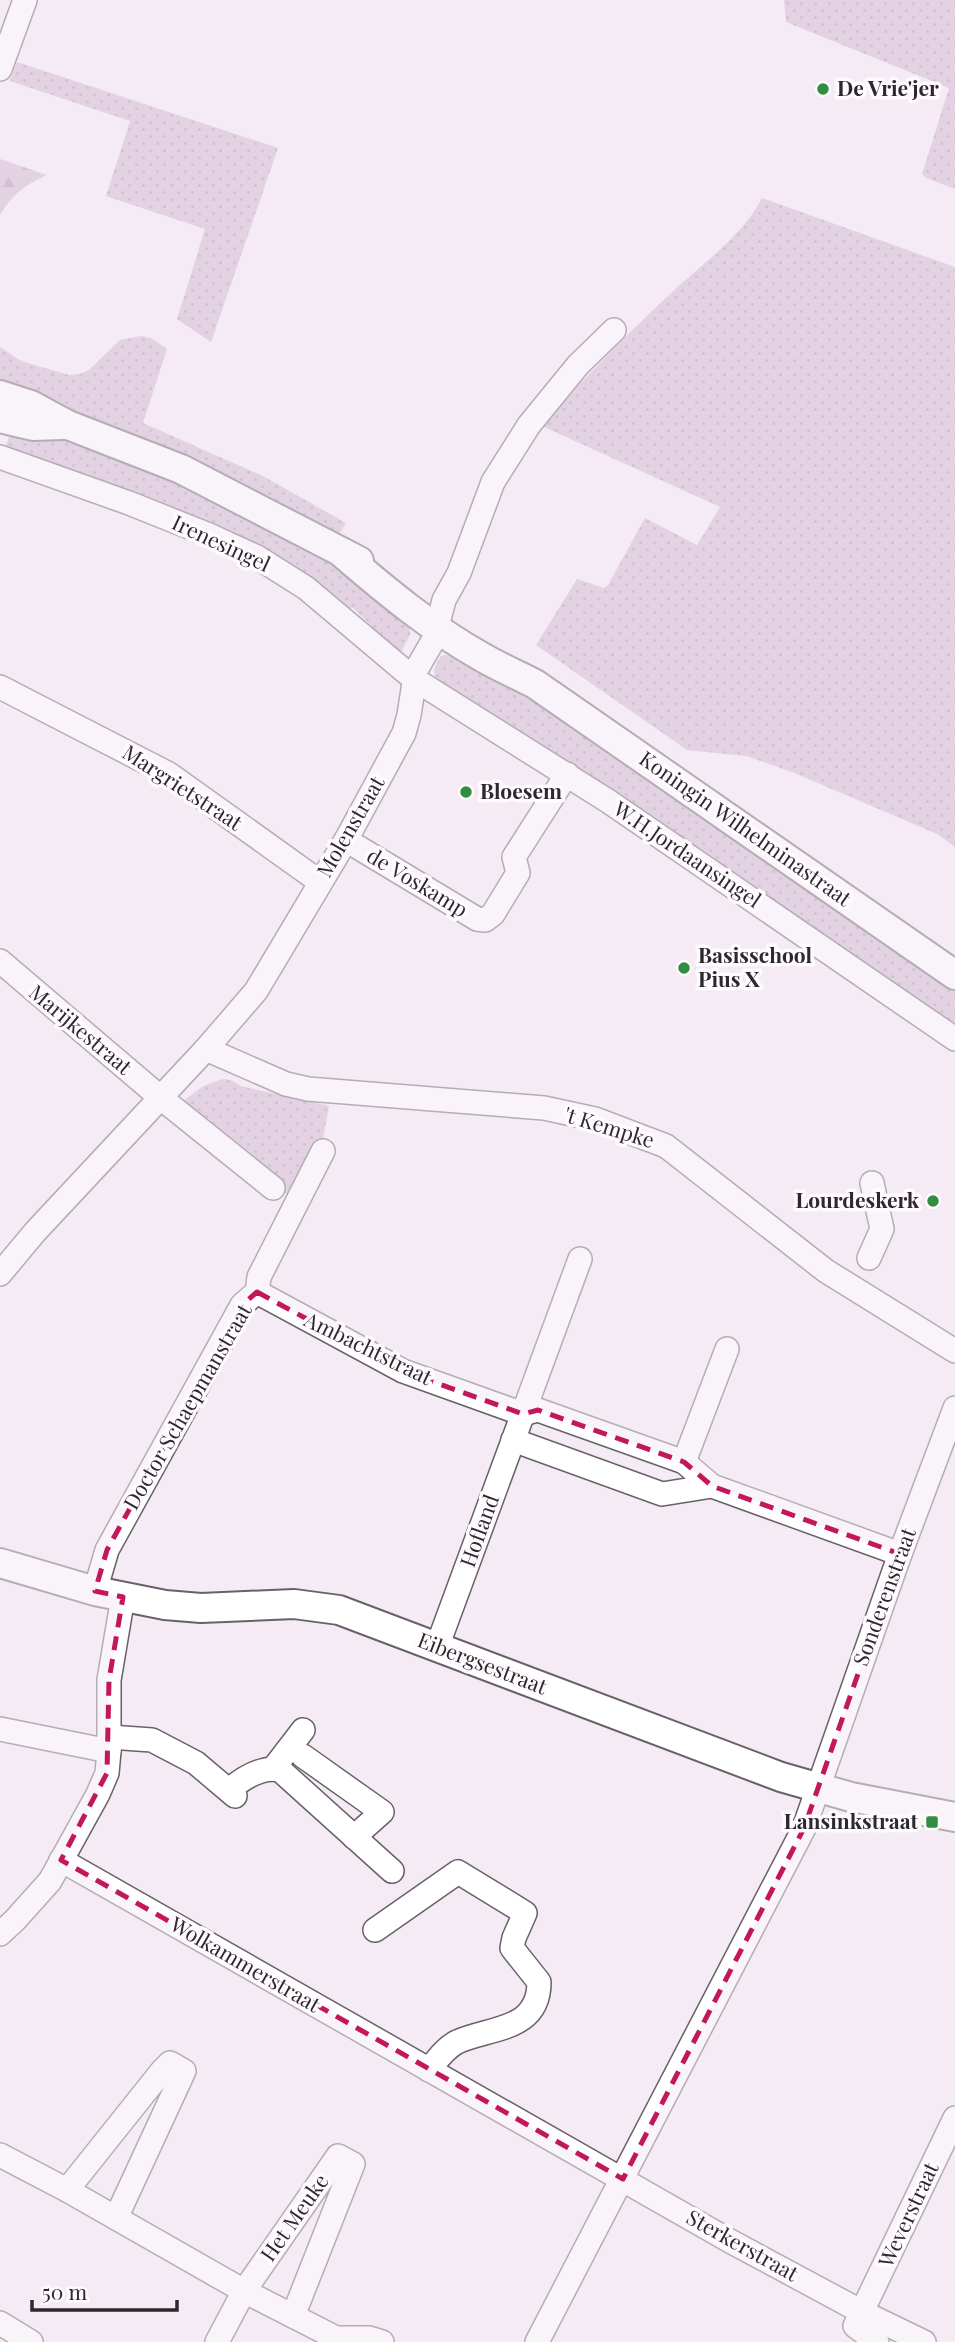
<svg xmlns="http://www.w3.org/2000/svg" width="955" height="2342" font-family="'Playfair Display',serif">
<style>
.grass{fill:url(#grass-dots)}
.forest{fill:url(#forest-firs)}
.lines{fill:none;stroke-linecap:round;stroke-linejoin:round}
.minor-casing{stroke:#696169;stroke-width:26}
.major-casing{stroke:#696169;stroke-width:32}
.minor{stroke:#fff;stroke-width:23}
.major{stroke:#fff;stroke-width:28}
.marked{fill:none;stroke:#c2185b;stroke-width:5;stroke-dasharray:14 9;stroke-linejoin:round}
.poi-dot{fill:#318e40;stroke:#fefafe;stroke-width:2.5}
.labels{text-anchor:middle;stroke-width:7;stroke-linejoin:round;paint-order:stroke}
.poi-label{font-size:21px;font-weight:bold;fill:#2c292c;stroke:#fefafe;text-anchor:start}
.street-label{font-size:21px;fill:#2c292c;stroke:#fefafe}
</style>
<defs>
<pattern id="grass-dots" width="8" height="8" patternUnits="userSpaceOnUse" patternTransform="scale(1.75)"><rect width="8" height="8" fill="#cdb4cd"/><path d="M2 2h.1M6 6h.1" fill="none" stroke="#a792a7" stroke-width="1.8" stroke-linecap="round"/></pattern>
<pattern id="forest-firs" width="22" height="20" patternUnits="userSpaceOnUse" patternTransform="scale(1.75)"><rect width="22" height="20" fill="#cdb4cd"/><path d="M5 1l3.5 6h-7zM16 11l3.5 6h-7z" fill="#a792a7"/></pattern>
</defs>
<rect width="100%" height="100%" fill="#f4ebf4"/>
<g class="grass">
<polygon points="784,0 955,0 955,189 926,178 922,174 949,88 786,22"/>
<polygon points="17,62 278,148 211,342 177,319 205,229 106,196 130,121 10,81"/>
<path d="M762,198l193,69v580l-18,-13 -145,-62 -46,-16 -59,-6 -151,-105 41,-66 27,9 4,-3 37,-67 52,27 23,-38 -178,-81c40,-46 82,-89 127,-131 31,-30 73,-58 93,-97z"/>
<polygon points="141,336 151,338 167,349 143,423 263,476 346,523 336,539 184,462 0,380 0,347 21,361 69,375 80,374 89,370 120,340"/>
<polygon points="10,434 54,434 164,476 346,570 410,626 410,635 400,654 353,608 344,609 5,449"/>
<path d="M465,653l136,90 354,248v40l-444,-305 -70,-39c-10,-13 -8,-18 0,-31z"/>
<polygon points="223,1079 231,1080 241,1086 329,1106 321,1150 293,1199 174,1108 203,1086"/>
</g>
<path class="forest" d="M0,159l47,16c-24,11 -33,18 -47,40z"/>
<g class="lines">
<defs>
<g id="minor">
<polyline points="0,69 25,0"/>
<polyline points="0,457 129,503 209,535 257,557 306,588 414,679 608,801 955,1039"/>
<polyline points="0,687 169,774 320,882"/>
<polyline points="346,840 477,919 485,920 493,914 518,873 514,857 567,774"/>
<polyline points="0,961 161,1098 273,1188"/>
<polyline points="206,1049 286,1084 308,1089 544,1108 595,1119 666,1146 826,1271 955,1351"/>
<polyline points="869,1258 882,1229 872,1183"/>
<polyline points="0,1274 35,1232 206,1049 256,991 346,840 404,733 409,715 416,670 434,639 444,600 459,573 493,482 529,425 578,365 614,330"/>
<polyline points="257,1292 403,1371 523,1414 538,1410 684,1462 712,1486 900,1554"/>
<polyline points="513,1440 662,1494 712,1486"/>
<polyline points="684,1462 727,1349"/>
<polyline points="95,1591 107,1550 242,1305 257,1292 259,1277 323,1151"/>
<polyline points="437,1647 580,1259"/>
<polyline points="0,1729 109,1751"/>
<polyline points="109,1737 152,1740 196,1763 235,1796"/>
<polyline points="303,1756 382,1812 354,1837"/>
<polyline points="273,1769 303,1730"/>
<path d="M229,1790c13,-11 33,-24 51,-20l112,101"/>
<polyline points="61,1860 730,2241 862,2312 924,2342"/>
<path d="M375,1930l83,-58 67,41 -11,25 -2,10 27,34c0,50 -50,45 -82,60 -12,6 -20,18 -28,28"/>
<polyline points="0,1934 15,1920 50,1881 98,1794 107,1773 109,1751 109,1680 123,1597"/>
<polyline points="0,2155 67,2190 244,2291 336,2338 369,2338 382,2342"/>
<polyline points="67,2190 162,2071 170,2063 184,2071 116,2218"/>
<polyline points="0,2323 31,2342"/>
<polyline points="217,2342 244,2291 338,2156 353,2164 293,2316"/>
<polyline points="537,2342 804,1828 900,1554 955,1408"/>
<polyline points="877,2342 855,2326 955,2118"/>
</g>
<g id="major">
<polyline points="0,395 31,405 68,425 181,469 359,561"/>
<polyline points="0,418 33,426 63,425"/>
<path d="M343,554c43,37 89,75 139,103 17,10 36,18 53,27l420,291"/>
<polyline points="0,1563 95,1591 165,1605 201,1608 294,1604 339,1610 781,1777 851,1797 955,1817"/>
</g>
</defs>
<use href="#minor" class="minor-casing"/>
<use href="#major" class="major-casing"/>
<use href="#minor" class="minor"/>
<use href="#major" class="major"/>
</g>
<path d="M0 0H955V2342H0ZM257,1292l146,79 120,43 15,-4 146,52 28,24 188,68 -96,274 -181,351 -562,-319 46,-87 2,-93 14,-83 -28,-6 12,-41 135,-245z" fill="#f4ebf4" fill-opacity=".55" fill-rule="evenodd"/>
<path class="marked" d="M257,1292l146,79 120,43 15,-4 146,52 28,24 188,68 -96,274 -181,351 -562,-319 46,-87 2,-93 14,-83 -28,-6 12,-41 135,-245z"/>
<g class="poi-dot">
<circle cx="823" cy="89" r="7"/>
<circle cx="466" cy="792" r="7"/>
<circle cx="684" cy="968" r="7"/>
<circle cx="933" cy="1201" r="7"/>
<rect x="925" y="1815" width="14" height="14" rx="3.5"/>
</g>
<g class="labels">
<g class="poi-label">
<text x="837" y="96">De Vrie'jer</text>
<text x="480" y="799">Bloesem</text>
<text x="698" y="963">Basisschool<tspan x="698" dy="24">Pius X</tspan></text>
<text x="919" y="1208" text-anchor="end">Lourdeskerk</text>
<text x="918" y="1829" text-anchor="end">Lansinkstraat</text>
</g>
<g class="street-label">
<text transform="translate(221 544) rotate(25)" y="7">Irenesingel</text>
<text transform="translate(182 788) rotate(33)" y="7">Margrietstraat</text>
<text transform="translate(351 827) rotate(-60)" y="7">Molenstraat</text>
<text transform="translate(745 829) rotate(35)" y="7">Koningin Wilhelminastraat</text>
<text transform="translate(687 855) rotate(34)" y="7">W.H.Jordaansingel</text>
<text transform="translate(417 883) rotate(31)" y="7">de Voskamp</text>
<text transform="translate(80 1030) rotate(40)" y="7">Marijkestraat</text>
<text transform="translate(609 1128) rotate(17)" y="7">'t Kempke</text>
<text transform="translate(368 1349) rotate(26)" y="7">Ambachtstraat</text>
<text transform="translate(188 1407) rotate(-60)" y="7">Doctor Schaepmanstraat</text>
<text transform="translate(480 1531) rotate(-70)" y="7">Hofland</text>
<text transform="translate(885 1597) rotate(-70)" y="7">Sonderenstraat</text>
<text transform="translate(482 1664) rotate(21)" y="7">Eibergsestraat</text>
<text transform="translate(245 1965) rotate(30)" y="7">Wolkammerstraat</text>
<text transform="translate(909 2215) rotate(-65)" y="7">Weverstraat</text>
<text transform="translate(295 2218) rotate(-55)" y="7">Het Meuke</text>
<text transform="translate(742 2246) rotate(29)" y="7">Sterkerstraat</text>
</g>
</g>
<path d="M32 2300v10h145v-10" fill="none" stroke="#2c292c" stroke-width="3.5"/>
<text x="42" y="2300" font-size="21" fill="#2c292c" stroke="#fefafe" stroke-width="5" paint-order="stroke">50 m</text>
</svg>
